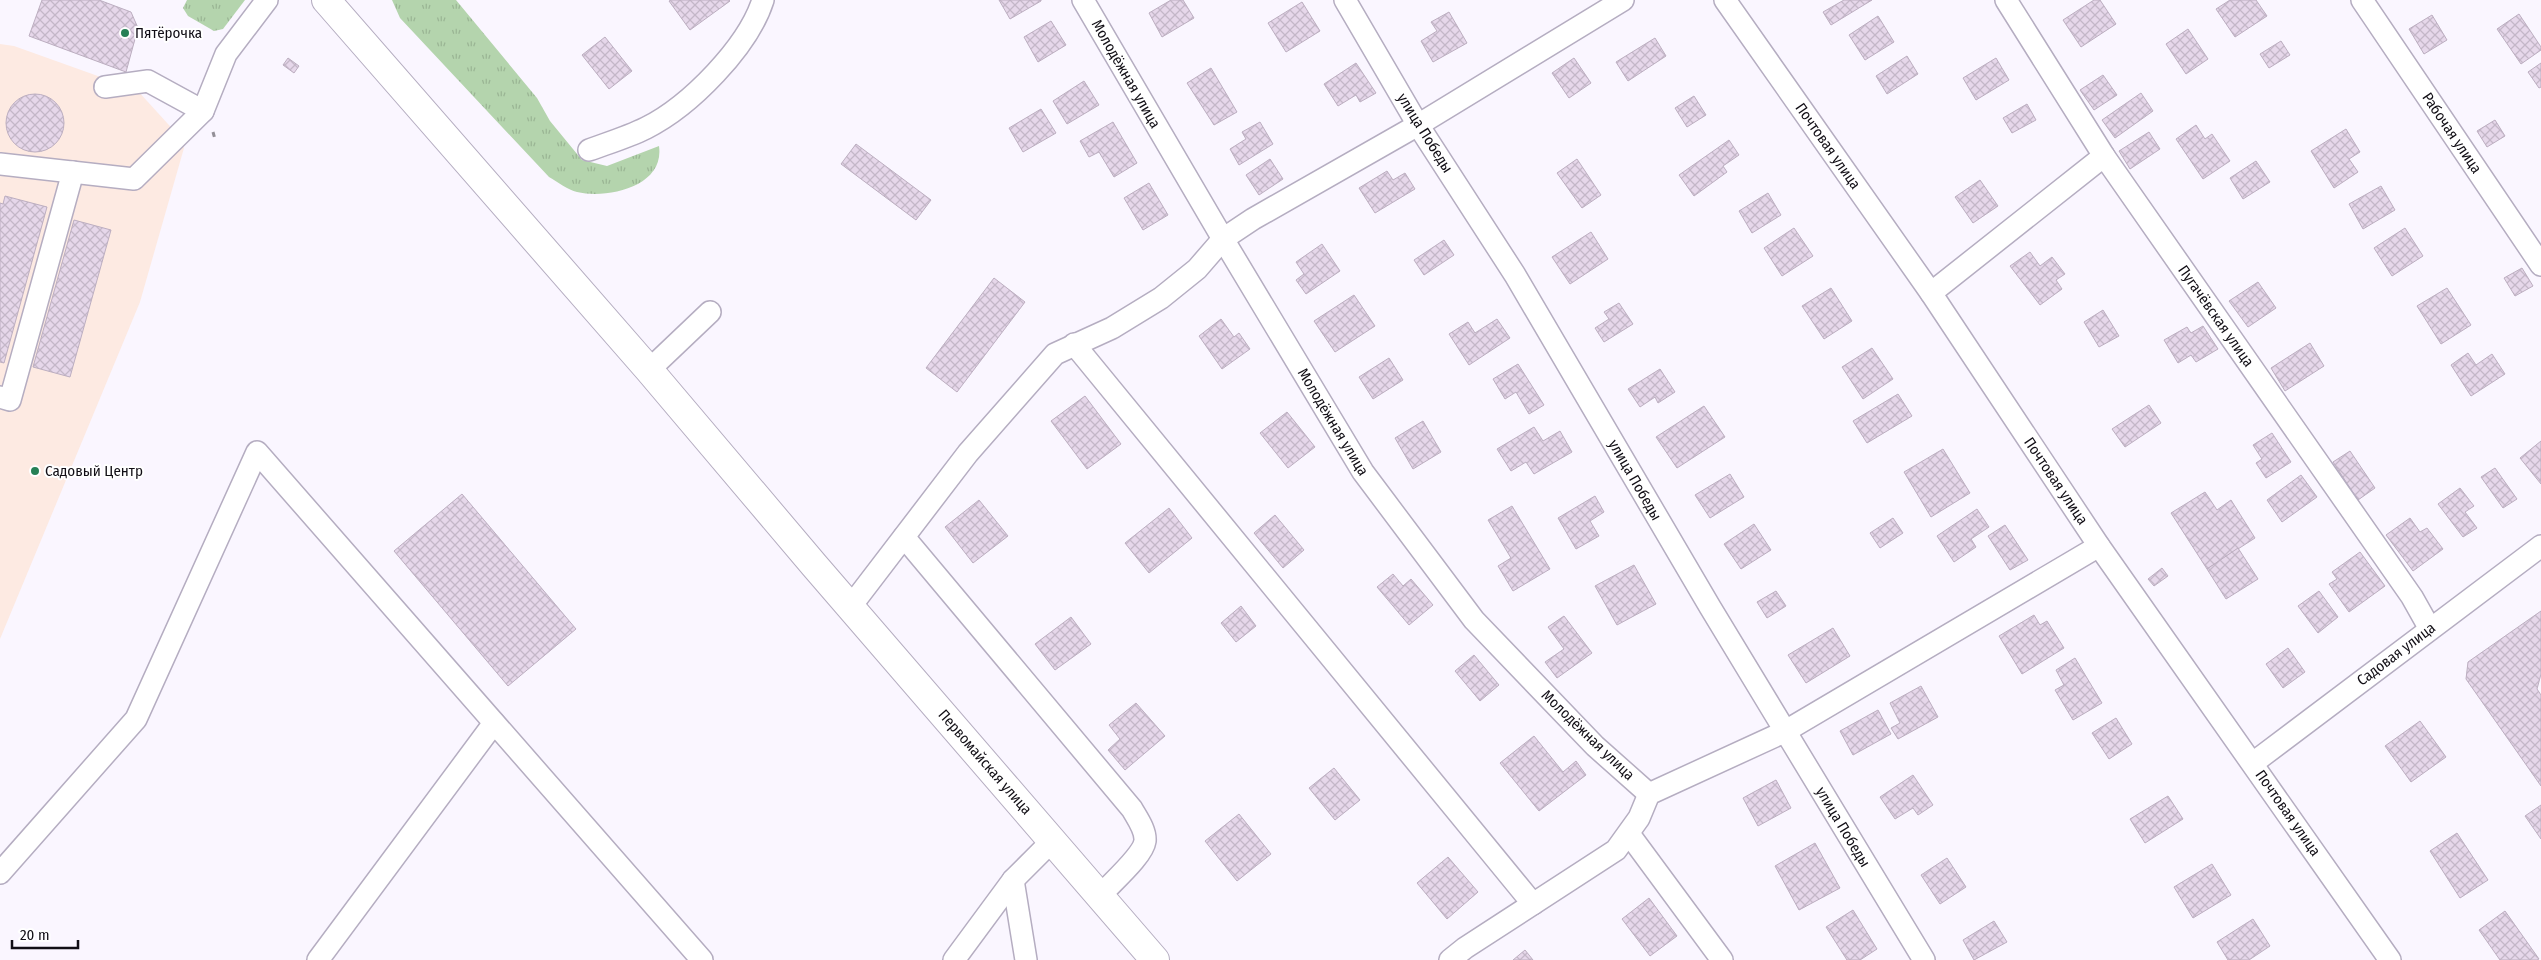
<svg xmlns="http://www.w3.org/2000/svg" width="2541" height="960" font-family="'Fira Sans Condensed',sans-serif">
<style>
.commercial{fill:#fdeae2}
.grass{fill:url(#grass-tufts)}
.building{fill:url(#building-cross-hatch);stroke:#bcaec0}
.lines{fill:none;stroke-linecap:round;stroke-linejoin:round}
.minor-casing{stroke:#b5adc1;stroke-width:24}
.major-casing{stroke:#b5adc1;stroke-width:30}
.path{stroke:#938f97;stroke-width:3;stroke-dasharray:5 2.5;stroke-linecap:butt}
.minor{stroke:#fff;stroke-width:21}
.major{stroke:#fff;stroke-width:28}
.poi-dot{fill:#268055;stroke:#fff;stroke-width:2}
.labels{text-anchor:middle;stroke-width:4;stroke-linejoin:round;paint-order:stroke}
.poi-label{font-size:15px;fill:#110e15;stroke:#fff;text-anchor:start}
.street-label{font-size:15px;fill:#110e15;stroke:#fff}
</style>
<defs>
<pattern id="grass-tufts" width="24" height="20" patternUnits="userSpaceOnUse" patternTransform="scale(1.25)"><rect width="24" height="20" fill="#b4d4ad"/><path d="M3 7l-1-3M5 7V3M7 7l1-3M15 17l-1-3M17 17v-4M19 17l1-3" fill="none" stroke="#9ab594"/></pattern>
<pattern id="building-cross-hatch" width="8" height="8" patternUnits="userSpaceOnUse" patternTransform="scale(1.25)"><rect width="8" height="8" fill="#e6d7ea"/><path d="M0 0l8 8M0 8l8-8" fill="none" stroke="#c4b7c8"/></pattern>
</defs>
<rect width="100%" height="100%" fill="#faf6ff"/>
<polygon class="commercial" points="0,44 14,46 137,90 178,135 184,148 140,302 0,639"/>
<g class="grass">
<polygon points="187,0 245,0 223,29 214,31 188,16 183,8"/>
<path d="M392,0h64l81,98 13,23 32,39 25,6 52,-20c6,41 -52,53 -82,46 -9,-2 -19,-10 -28,-15l-149,-159z"/>
</g>
<g class="building">
<polygon points="42,0 99,0 131,12 138,28 126,72 29,36"/>
<polygon points="671,0 729,0 730,1 690,30 669,1"/>
<polygon points="999,0 1041,0 1041,1 1010,19"/>
<polygon points="1171,0 1183,0 1194,18 1162,37 1149,13"/>
<polygon points="1844,0 1872,0 1831,25 1823,12"/>
<polygon points="2094,0 2100,0 2116,24 2081,47 2063,20"/>
<polygon points="2230,0 2256,0 2267,16 2235,37 2216,9"/>
<polygon points="1302,2 1320,31 1286,52 1268,23"/>
<polygon points="1449,12 1467,43 1433,62 1421,41 1437,31 1431,22"/>
<polygon points="2519,14 2541,47 2541,50 2521,64 2497,29"/>
<polygon points="2432,15 2447,40 2424,54 2409,29"/>
<polygon points="1878,16 1894,42 1865,60 1849,35"/>
<polygon points="1051,21 1066,45 1038,62 1024,37"/>
<polygon points="2188,29 2208,59 2186,74 2166,44"/>
<polygon points="605,37 632,71 609,89 582,55"/>
<polygon points="1655,38 1666,56 1628,81 1616,62"/>
<polygon points="2281,41 2290,55 2269,68 2260,54"/>
<polygon points="1907,56 1918,74 1887,94 1876,76"/>
<polygon points="288,58 299,66 294,73 283,65"/>
<polygon points="1574,58 1591,83 1569,98 1552,73"/>
<polygon points="1996,58 2009,80 1976,100 1963,78"/>
<polygon points="1356,63 1376,93 1360,102 1356,95 1338,106 1324,84"/>
<polygon points="2541,63 2541,87 2539,88 2528,72"/>
<polygon points="1211,68 1237,112 1214,125 1187,83"/>
<polygon points="2103,75 2117,95 2094,110 2080,90"/>
<polygon points="1084,81 1099,105 1067,124 1053,101"/>
<polygon points="2141,93 2153,111 2115,138 2102,120"/>
<circle cx="35" cy="123" r="29"/>
<polygon points="1694,96 1706,115 1687,127 1675,108"/>
<polygon points="2027,104 2036,120 2012,133 2003,118"/>
<polygon points="1041,109 1056,133 1023,152 1009,128"/>
<polygon points="2495,120 2505,136 2487,147 2477,131"/>
<polygon points="1113,122 1137,163 1114,177 1099,152 1089,157 1080,141"/>
<polygon points="1260,122 1273,144 1239,165 1230,149 1246,139 1242,132"/>
<polygon points="2196,125 2205,139 2212,134 2230,161 2203,179 2176,139"/>
<polygon points="2346,129 2360,152 2349,159 2358,172 2334,188 2311,151"/>
<polygon points="2149,132 2160,149 2130,169 2119,151"/>
<polygon points="1729,140 1739,155 1723,166 1727,172 1694,196 1679,175"/>
<polygon points="856,144 931,200 916,220 841,164"/>
<polygon points="1270,159 1283,179 1259,195 1246,175"/>
<polygon points="1577,159 1601,195 1582,208 1557,173"/>
<polygon points="2256,161 2270,182 2243,199 2230,178"/>
<polygon points="1387,171 1393,180 1405,173 1415,189 1375,213 1359,188"/>
<polygon points="1980,180 1998,206 1973,223 1955,197"/>
<polygon points="1149,183 1168,215 1143,230 1124,198"/>
<polygon points="2381,186 2395,210 2363,229 2349,204"/>
<polygon points="1768,193 1781,215 1752,233 1739,211"/>
<polygon points="5,196 47,207 4,363 0,362 0,203 3,204"/>
<polygon points="74,220 111,230 70,377 33,367"/>
<polygon points="1794,228 1813,256 1782,276 1764,248"/>
<polygon points="2405,228 2423,256 2392,276 2374,248"/>
<polygon points="1591,232 1608,259 1570,284 1552,257"/>
<polygon points="1444,240 1454,255 1424,275 1414,260"/>
<polygon points="1322,244 1340,271 1306,294 1296,280 1304,274 1296,262"/>
<polygon points="2030,252 2040,266 2052,257 2065,274 2056,280 2062,289 2040,305 2010,266"/>
<polygon points="2522,268 2533,286 2515,296 2504,278"/>
<polygon points="994,278 1025,302 957,392 926,368"/>
<polygon points="2258,282 2276,308 2248,327 2229,301"/>
<polygon points="1831,288 1852,321 1824,339 1802,306"/>
<polygon points="2447,288 2471,325 2441,344 2417,306"/>
<polygon points="1354,295 1375,326 1335,352 1314,321"/>
<polygon points="1619,303 1633,324 1604,342 1595,328 1609,319 1604,312"/>
<polygon points="2103,310 2119,336 2099,347 2084,322"/>
<polygon points="1221,319 1234,337 1239,333 1250,349 1222,369 1199,336"/>
<polygon points="1497,319 1510,338 1469,365 1449,334 1468,322 1475,333"/>
<polygon points="2203,326 2218,349 2196,362 2191,355 2178,363 2164,340 2187,327 2191,333"/>
<polygon points="2310,343 2324,366 2285,391 2271,368"/>
<polygon points="1872,348 1893,379 1863,399 1842,367"/>
<polygon points="2468,353 2476,365 2492,354 2505,374 2471,396 2451,365"/>
<polygon points="1389,358 1403,380 1373,399 1359,377"/>
<polygon points="1518,364 1544,405 1529,414 1516,392 1505,399 1493,379"/>
<polygon points="1660,369 1675,392 1658,403 1655,397 1640,407 1628,389"/>
<polygon points="1898,394 1912,416 1867,443 1853,421"/>
<polygon points="1085,396 1121,444 1087,469 1051,421"/>
<polygon points="2149,405 2161,423 2125,447 2112,429"/>
<polygon points="1704,406 1725,437 1677,468 1656,437"/>
<polygon points="1287,412 1315,447 1288,468 1260,433"/>
<polygon points="1423,421 1441,452 1413,469 1395,438"/>
<polygon points="1534,427 1543,441 1560,431 1572,452 1534,474 1526,462 1511,471 1497,449"/>
<polygon points="2272,433 2291,462 2266,478 2256,463 2262,459 2253,445"/>
<polygon points="2541,441 2541,484 2520,458"/>
<polygon points="1943,449 1970,493 1931,517 1904,472"/>
<polygon points="2350,451 2375,488 2358,500 2333,462"/>
<polygon points="2495,468 2517,499 2503,508 2481,477"/>
<polygon points="1730,474 1744,497 1710,518 1695,495"/>
<polygon points="2301,475 2317,497 2282,522 2267,500"/>
<polygon points="2460,488 2474,506 2465,512 2477,528 2463,537 2438,504"/>
<polygon points="2205,492 2217,510 2231,500 2255,538 2207,569 2171,513"/>
<polygon points="462,494 576,629 508,686 394,551"/>
<polygon points="1595,496 1604,512 1590,521 1599,536 1576,549 1558,518"/>
<polygon points="979,500 1008,536 973,563 945,527"/>
<polygon points="1512,506 1550,569 1513,591 1498,566 1511,558 1488,520"/>
<polygon points="1169,508 1192,538 1149,573 1125,543"/>
<polygon points="1977,509 1989,527 1971,539 1976,547 1954,562 1937,536"/>
<polygon points="1275,515 1304,550 1283,568 1254,533"/>
<polygon points="1893,518 1903,533 1880,548 1870,533"/>
<polygon points="2410,518 2420,532 2427,528 2443,549 2413,571 2386,535"/>
<polygon points="1754,524 1771,550 1741,569 1724,544"/>
<polygon points="2005,525 2028,560 2010,570 1988,536"/>
<polygon points="2238,548 2258,579 2226,599 2207,569"/>
<polygon points="2360,552 2385,586 2349,612 2329,584 2337,579 2332,572"/>
<polygon points="1634,565 1656,604 1617,625 1595,586"/>
<polygon points="2162,568 2168,576 2154,586 2148,579"/>
<polygon points="1393,574 1403,586 1411,579 1433,605 1409,625 1377,587"/>
<polygon points="1776,591 1786,606 1767,618 1757,602"/>
<polygon points="2319,591 2338,617 2318,633 2298,606"/>
<polygon points="1241,606 1256,626 1236,642 1221,623"/>
<polygon points="2541,611 2541,674 2537,689 2541,695 2541,786 2466,679 2468,662"/>
<polygon points="2034,615 2040,625 2047,621 2064,648 2022,674 1999,636"/>
<polygon points="1564,616 1592,653 1557,678 1545,662 1564,649 1548,627"/>
<polygon points="1071,617 1091,644 1055,670 1035,644"/>
<polygon points="1833,628 1850,656 1806,683 1788,655"/>
<polygon points="2288,648 2305,672 2283,688 2266,664"/>
<polygon points="1474,655 1499,685 1480,701 1455,671"/>
<polygon points="2075,658 2102,703 2073,720 2055,690 2064,685 2056,670"/>
<polygon points="1921,686 1938,717 1898,739 1891,728 1900,723 1890,703"/>
<polygon points="1136,703 1165,736 1125,770 1108,750 1120,739 1109,725"/>
<polygon points="1878,710 1891,734 1853,755 1840,731"/>
<polygon points="2116,718 2132,744 2109,759 2092,733"/>
<polygon points="2420,721 2446,757 2411,782 2385,746"/>
<polygon points="1534,736 1563,772 1576,761 1586,775 1539,811 1500,763"/>
<polygon points="1334,768 1360,800 1335,820 1309,788"/>
<polygon points="1913,775 1933,805 1918,815 1913,808 1895,819 1880,797"/>
<polygon points="1776,780 1791,808 1758,826 1743,798"/>
<polygon points="2168,796 2183,819 2145,843 2130,819"/>
<polygon points="2541,805 2541,839 2525,816"/>
<polygon points="1239,814 1271,854 1237,881 1205,841"/>
<polygon points="2457,833 2488,880 2460,898 2430,851"/>
<polygon points="1815,843 1840,888 1799,910 1775,866"/>
<polygon points="1448,857 1478,892 1447,919 1417,883"/>
<polygon points="1947,858 1966,887 1940,904 1921,875"/>
<polygon points="2212,864 2231,895 2193,918 2174,887"/>
<polygon points="1649,898 1677,936 1650,956 1622,919"/>
<polygon points="1853,910 1877,949 1860,960 1847,960 1826,927"/>
<polygon points="2505,911 2539,959 2537,960 2500,960 2479,930"/>
<polygon points="2253,919 2270,946 2249,960 2228,960 2217,942"/>
<polygon points="1994,921 2007,942 1974,960 1963,940"/>
<polygon points="1525,950 1533,960 1513,960"/>
</g>
<g class="lines">
<defs>
<g id="minor">
<polyline points="1083,0 1223,239 1363,472 1474,620 1595,746 1649,794"/>
<polyline points="1345,0 1418,125 1515,275 1710,607 1924,960"/>
<polyline points="1725,0 1931,293 2099,546 2390,960"/>
<polyline points="2006,0 2104,156 2412,597 2430,629"/>
<polyline points="2362,0 2541,265"/>
<polyline points="105,87 148,81 203,111"/>
<path d="M589,150c19,-7 39,-13 57,-22 44,-22 102,-81 117,-128"/>
<polyline points="0,164 134,179 203,111 226,54 267,0"/>
<polyline points="1931,293 2104,156"/>
<polyline points="1074,344 1533,904"/>
<polyline points="649,370 710,312"/>
<polyline points="0,397 10,400 73,172"/>
<path d="M904,537l228,272c5,9 14,21 13,32 -2,15 -34,42 -44,54"/>
<polyline points="851,606 968,453 1055,354 1112,328 1161,298 1197,269 1223,239 1253,219 1418,125 1623,0"/>
<polyline points="2253,763 2541,546"/>
<polyline points="1629,834 1722,960"/>
<polyline points="0,873 136,719 257,452 702,960"/>
<polyline points="1013,880 1026,960"/>
<polyline points="318,960 494,723"/>
<polyline points="954,960 1013,880 1053,840"/>
<polyline points="1450,960 1465,948 1616,850 1639,818 1649,794 1784,732 2099,546"/>
</g>
<polyline id="major" points="326,0 649,370 814,565 1155,960"/>
</defs>
<use href="#minor" class="minor-casing"/>
<use href="#major" class="major-casing"/>
<polyline class="path" points="213,132 215,139"/>
<use href="#minor" class="minor"/>
<use href="#major" class="major"/>
</g>
<g class="poi-dot">
<circle cx="125" cy="33" r="5"/>
<circle cx="35" cy="471" r="5"/>
</g>
<g class="labels">
<g class="poi-label">
<text x="135" y="38">Пятёрочка</text>
<text x="45" y="476">Садовый Центр</text>
</g>
<g class="street-label">
<text transform="translate(1126 74) rotate(60)" y="5">Молодёжная улица</text>
<text transform="translate(1425 133) rotate(58)" y="5">улица Победы</text>
<text transform="translate(2452 133) rotate(56)" y="5">Рабочая улица</text>
<text transform="translate(1828 146) rotate(55)" y="5">Почтовая улица</text>
<text transform="translate(2216 316) rotate(55)" y="5">Пугачёвская улица</text>
<text transform="translate(1333 422) rotate(59)" y="5">Молодёжная улица</text>
<text transform="translate(1635 480) rotate(60)" y="5">улица Победы</text>
<text transform="translate(2056 481) rotate(56)" y="5">Почтовая улица</text>
<text transform="translate(2396 654) rotate(-37)" y="5">Садовая улица</text>
<text transform="translate(1588 735) rotate(44)" y="5">Молодёжная улица</text>
<text transform="translate(985 762) rotate(49)" y="5">Первомайская улица</text>
<text transform="translate(2288 813) rotate(55)" y="5">Почтовая улица</text>
<text transform="translate(1843 827) rotate(59)" y="5">улица Победы</text>
</g>
</g>
<path d="M12 940v8h66v-8" fill="none" stroke="#110e15" stroke-width="2.5"/>
<text x="20" y="940" font-size="15" fill="#110e15" stroke="#ffffff" stroke-width="4" paint-order="stroke">20 m</text>
</svg>
